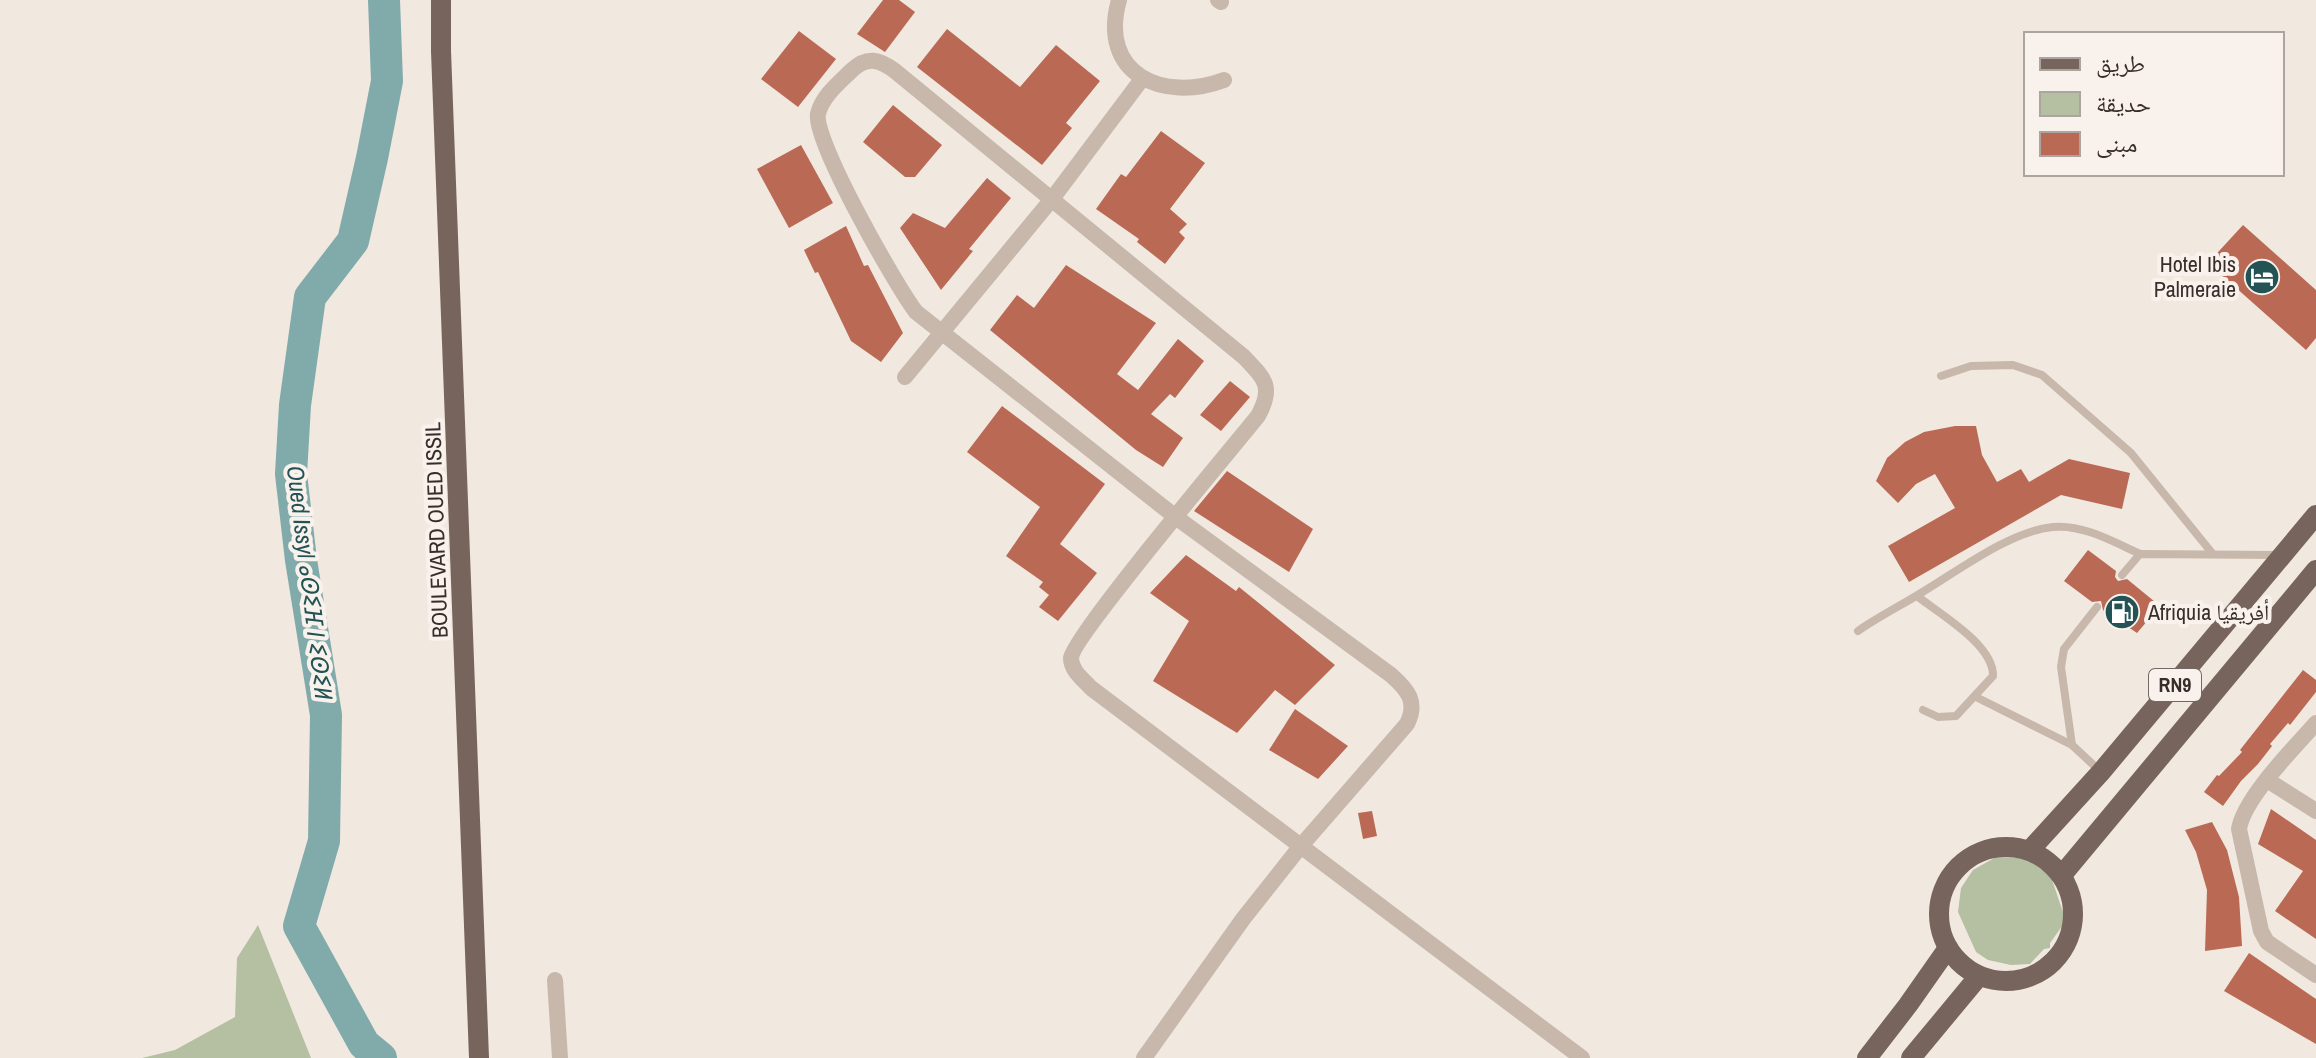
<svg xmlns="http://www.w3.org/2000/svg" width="2316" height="1058" font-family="'Archivo Narrow','Noto Naskh Arabic','Noto Sans Tifinagh',sans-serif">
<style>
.green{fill:#b5bfa1}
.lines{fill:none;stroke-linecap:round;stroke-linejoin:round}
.river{stroke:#81abab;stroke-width:32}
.building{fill:#ba6a54}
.lane{stroke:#c8b8ac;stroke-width:8}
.street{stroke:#c8b8ac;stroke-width:16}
.primary{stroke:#77655d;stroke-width:20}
.labels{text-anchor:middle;stroke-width:8;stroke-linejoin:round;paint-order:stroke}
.shield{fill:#f9f2ec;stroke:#716965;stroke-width:2}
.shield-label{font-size:20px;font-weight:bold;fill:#372e2b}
.poi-label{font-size:22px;fill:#372e2b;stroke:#f9f2ec;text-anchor:end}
.street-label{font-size:22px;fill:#372e2b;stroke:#f9f2ec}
.water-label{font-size:24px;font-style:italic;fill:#245355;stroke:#f9f2ec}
</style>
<rect width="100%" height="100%" fill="#f1e8e0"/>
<g class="green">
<polygon points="1996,857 2024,858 2049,871 2066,921 2050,943 2050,948 2044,949 2030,964 2011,965 1988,960 1976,952 1958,912 1961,888 1973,870"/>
<polygon points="258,925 311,1058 142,1058 175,1050 235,1017 237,958"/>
</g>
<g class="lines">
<polyline class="river" points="381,1058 364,1044 299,926 324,841 326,715 301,560 291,474 295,405 310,297 353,241 372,158 387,81 384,0"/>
</g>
<g class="building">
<polygon points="883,0 899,0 915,12 885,52 857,34"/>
<polygon points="947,29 1020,87 1056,45 1100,81 1066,123 1072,128 1042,165 917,67"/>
<polygon points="799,31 836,59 798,107 761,79"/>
<polygon points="893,105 942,145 915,177 905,177 863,142"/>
<polygon points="1161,131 1205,163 1170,209 1187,224 1179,232 1185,238 1165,264 1137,242 1139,239 1096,209 1121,174 1126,177"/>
<polygon points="801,145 833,203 789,228 757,169"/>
<polygon points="987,178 1011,198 969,249 973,251 941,290 900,228 913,213 945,228"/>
<polygon points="2243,225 2316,290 2316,338 2306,350 2208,263"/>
<polygon points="846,226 864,266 868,265 903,333 881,362 851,341 818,272 815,273 804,250"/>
<polygon points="1066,265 1156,323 1117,374 1138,390 1178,339 1204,361 1175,398 1170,394 1151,414 1183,438 1163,467 1136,450 990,330 1017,295 1034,308"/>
<polygon points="1230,381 1250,397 1221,431 1200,415"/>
<polygon points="1002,406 1105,484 1060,544 1097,573 1058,621 1039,607 1049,595 1039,587 1043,582 1006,556 1040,507 967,452"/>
<polygon points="1955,426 1976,426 1982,455 1997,482 2021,469 2029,482 2069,459 2130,473 2122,509 2061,495 1909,582 1888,546 1955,508 1935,474 1916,484 1898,503 1876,481 1887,458 1905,442 1924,432"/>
<polygon points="1227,471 1313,529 1289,572 1194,511"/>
<polygon points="2088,550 2116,571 2115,577 2118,581 2127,579 2160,606 2137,633 2103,610 2101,601 2092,602 2064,581"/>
<polygon points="1186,555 1236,591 1239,587 1335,665 1295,705 1275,690 1237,733 1153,681 1189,621 1150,593"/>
<polygon points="2303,670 2316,680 2316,692 2290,725 2288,723 2270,744 2272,746 2258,764 2241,781 2223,806 2204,792 2217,775 2219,776 2242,752 2240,750"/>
<polygon points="1295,709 1348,746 1318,779 1269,750"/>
<polygon points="2271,809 2316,840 2316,939 2275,911 2303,871 2258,844"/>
<polygon points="1372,811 1377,836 1363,839 1358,813"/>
<polygon points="2212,822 2227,850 2239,897 2242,946 2205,951 2207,890 2196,852 2185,830"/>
<polygon points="2249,953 2316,999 2316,1044 2224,991"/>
</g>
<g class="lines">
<g class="lane">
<polyline points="1941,376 1971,366 2013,365 2042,375 2131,453 2212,553"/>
<polyline points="2122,575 2140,554 2277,555"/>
<path d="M1917,596c23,18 77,49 76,80l-37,40 -18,1 -15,-7"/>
<polyline points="2097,607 2064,649 2061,667 2072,745 2101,772"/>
<path d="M1858,631c20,-14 42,-25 63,-38 37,-22 89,-62 132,-66 30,-3 61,15 87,27"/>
<polyline points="1976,697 2072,745"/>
</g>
<g class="street">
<path d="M1119,0c-21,74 44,103 105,80"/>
<polyline points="1218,0 1221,2"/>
<polyline points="905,377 1052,199 1142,79"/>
<path d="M2316,723c-22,25 -72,75 -77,106l22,102 6,11 49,33"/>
<polyline points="2267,780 2316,811"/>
<polyline points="555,980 560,1058"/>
<path d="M1144,1058l99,-139 57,-72 107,-123c11,-22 1,-34 -16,-49l-214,-157 -261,-206c-20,-26 -103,-172 -98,-198 4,-18 22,-32 34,-44 15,-14 27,-11 43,1l349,286c21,22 30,30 14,59 -25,31 -186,222 -187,242 0,13 13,22 20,30l491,370"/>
</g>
<g class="primary">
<polyline points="441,0 441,51 479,1058"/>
<circle cx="2006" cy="914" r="67"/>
<polyline points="2030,850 2101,772 2316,515"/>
<polyline points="2062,875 2316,570"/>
<polyline points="1867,1058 1908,1005 1948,948"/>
<polyline points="1911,1058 1979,976"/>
</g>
</g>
<defs>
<symbol id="hotel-disc" viewBox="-11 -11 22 22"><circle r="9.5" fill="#245355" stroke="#f9f2ec"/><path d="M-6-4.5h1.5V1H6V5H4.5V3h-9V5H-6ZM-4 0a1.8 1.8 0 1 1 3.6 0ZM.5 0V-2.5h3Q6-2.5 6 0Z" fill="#fff"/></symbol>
<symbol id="fuel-disc" viewBox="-11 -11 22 22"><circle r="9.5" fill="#245355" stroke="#f9f2ec"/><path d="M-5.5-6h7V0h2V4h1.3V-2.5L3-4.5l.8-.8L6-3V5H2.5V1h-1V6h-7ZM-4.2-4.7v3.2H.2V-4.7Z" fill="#fff"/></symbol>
</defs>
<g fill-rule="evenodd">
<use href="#hotel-disc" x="2242" y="257" width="40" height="40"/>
<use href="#fuel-disc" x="2102" y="592" width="40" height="40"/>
</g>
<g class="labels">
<rect class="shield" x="2149" y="669" width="52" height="32" rx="6"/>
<g class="shield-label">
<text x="2175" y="692">RN9</text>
</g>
<g class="poi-label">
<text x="2236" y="272">Hotel Ibis<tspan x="2236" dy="25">Palmeraie</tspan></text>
<text x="2148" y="620" text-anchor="start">Afriquia أفريقيا</text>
</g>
<g class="street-label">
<text transform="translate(436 530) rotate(-92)" y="8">BOULEVARD OUED ISSIL</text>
</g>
<g class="water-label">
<text transform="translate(309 582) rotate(83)" y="8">Oued Issyl ⴰⵙⵉⴼ ⵏ ⵉⵙⵉⵍ</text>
</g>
</g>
<rect x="2024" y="32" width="260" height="144" fill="#f9f2ec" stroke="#aba49f" stroke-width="2"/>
<rect x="2040" y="58" width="40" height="12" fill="#77655d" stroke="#aba49f" stroke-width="2"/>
<text x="2096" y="72" font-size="24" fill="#372e2b">طريق</text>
<rect x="2040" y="92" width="40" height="24" fill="#b5bfa1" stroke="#aba49f" stroke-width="2"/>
<text x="2096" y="112" font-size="24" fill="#372e2b">حديقة</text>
<rect x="2040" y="132" width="40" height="24" fill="#ba6a54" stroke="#aba49f" stroke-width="2"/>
<text x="2096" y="152" font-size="24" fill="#372e2b">مبنى</text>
</svg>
